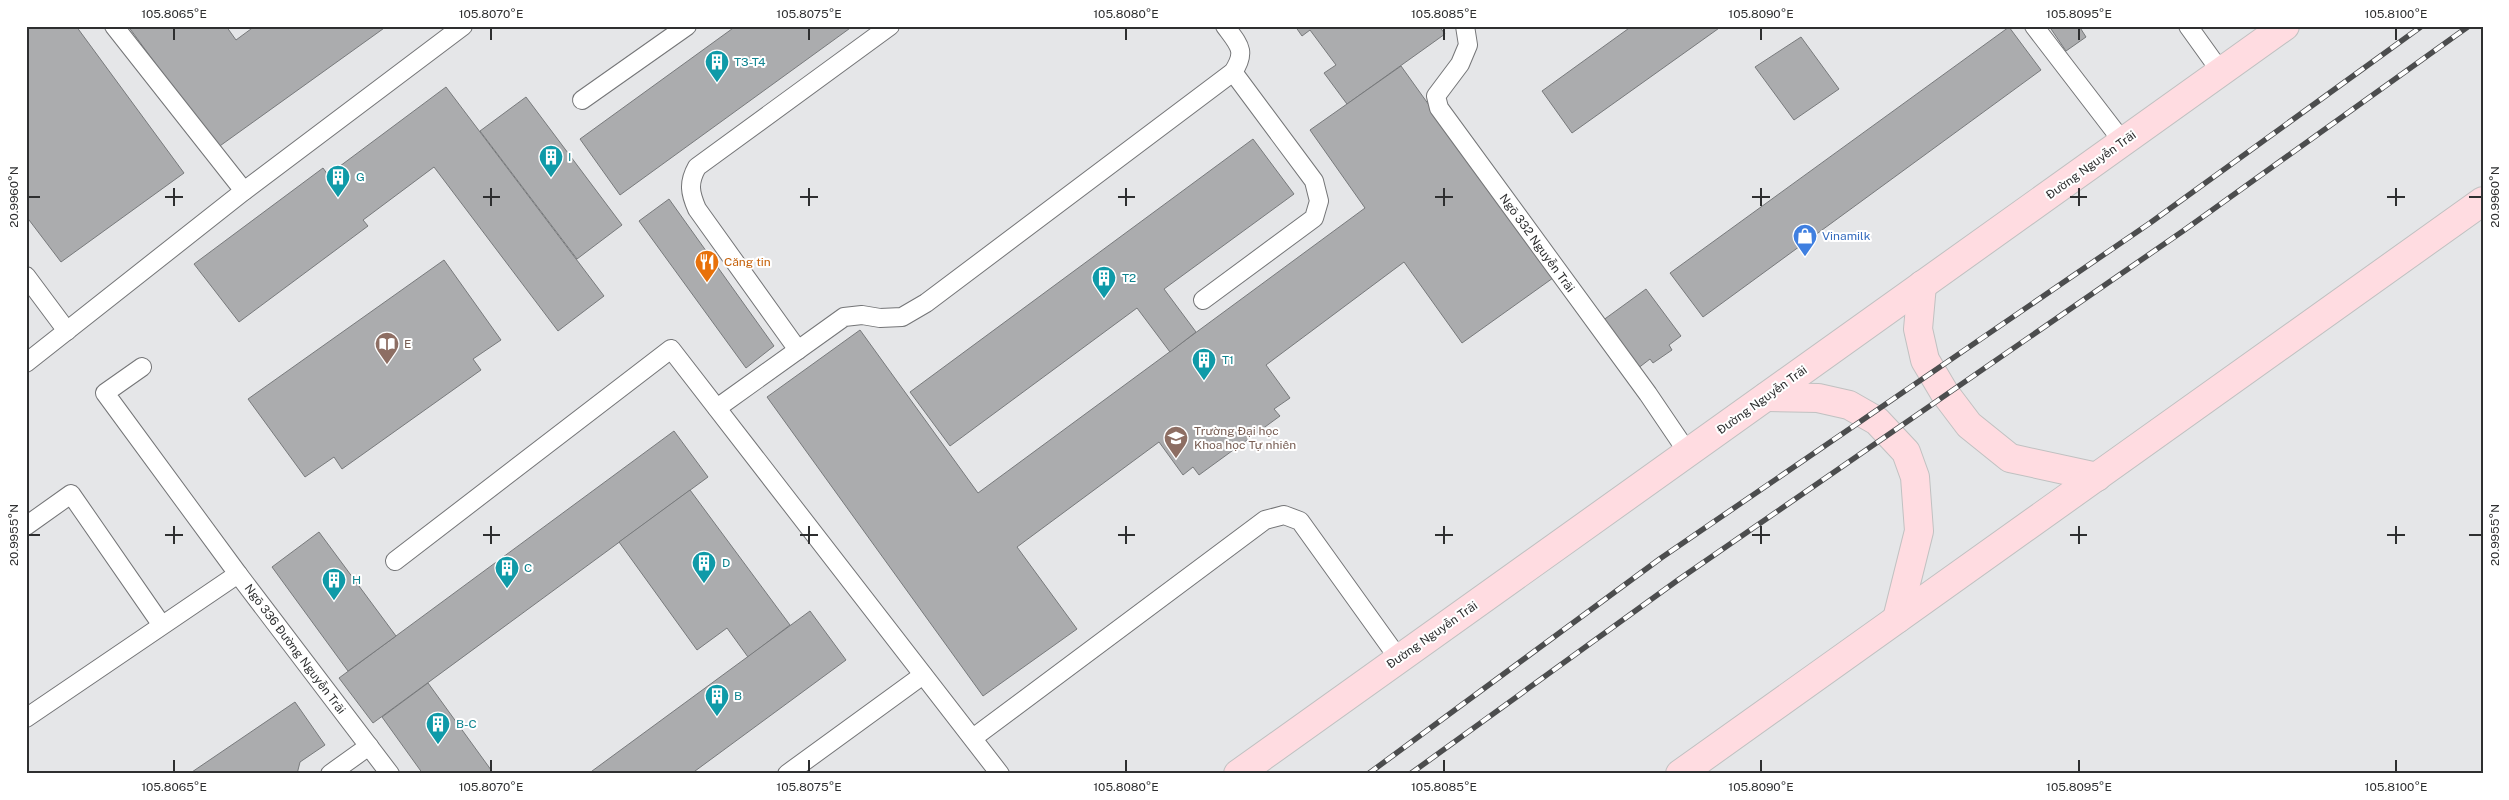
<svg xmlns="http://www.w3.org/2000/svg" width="2509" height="800" font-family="'Public Sans',sans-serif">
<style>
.building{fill:#abacae;stroke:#787a7c}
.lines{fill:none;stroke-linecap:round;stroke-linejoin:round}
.lane-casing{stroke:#747577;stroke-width:20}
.primary-casing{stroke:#c0c1c1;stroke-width:30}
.lane{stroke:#fff;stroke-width:18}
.primary{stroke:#ffdce1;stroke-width:28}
.rail-casing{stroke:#4c4d4e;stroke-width:5.5}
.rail{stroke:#fff;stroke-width:4;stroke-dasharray:11;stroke-linecap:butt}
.ticks{fill:none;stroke:#2e2f30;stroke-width:2}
.labels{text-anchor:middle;stroke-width:4;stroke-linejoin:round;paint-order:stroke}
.culture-label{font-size:12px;fill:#0d838f;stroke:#fff;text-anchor:start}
.street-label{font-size:12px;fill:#2e2f30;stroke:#fff}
.shop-label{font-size:12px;fill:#366cbe;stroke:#fff;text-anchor:start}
.food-label{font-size:12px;fill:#c56008;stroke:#fff;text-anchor:start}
.education-label{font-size:12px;fill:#785e54;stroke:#fff;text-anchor:start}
.neatline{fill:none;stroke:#2e2f30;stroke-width:2}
.ticks-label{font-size:12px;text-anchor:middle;fill:#2e2f30}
</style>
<rect width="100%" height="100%" fill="#e5e6e8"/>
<g class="building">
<polygon points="26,26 76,26 184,173 61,262 26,216"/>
<polygon points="128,26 226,26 236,40 255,26 387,26 217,148"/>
<polygon points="736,26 853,26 620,195 580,139"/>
<polygon points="1295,26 1439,26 1445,34 1347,104 1324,73 1336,65 1310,30 1302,36"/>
<polygon points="1632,26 1722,26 1572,133 1542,91"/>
<polygon points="2049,26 2079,26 2086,37 2066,51"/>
<polygon points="2009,27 2041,70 1703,317 1670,273"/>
<polygon points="1801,37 1839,89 1794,120 1755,67"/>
<polygon points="1401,66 1553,278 1462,343 1404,262 1266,365 1290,398 1274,409 1280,416 1199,475 1193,467 1183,475 1159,442 1017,547 1077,629 983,696 767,397 860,330 978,493 1365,208 1310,130"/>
<polygon points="446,87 604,296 558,331 434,167 363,220 368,226 239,322 194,264 323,168 328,175"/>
<polygon points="526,97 622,225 577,259 480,131"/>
<polygon points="1253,139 1294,194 1164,289 1196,332 1170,352 1137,308 950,446 910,392"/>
<polygon points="669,199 774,346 746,368 639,221"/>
<polygon points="444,260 501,340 473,359 481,370 342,469 334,457 305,477 248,399"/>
<polygon points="1646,289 1681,336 1669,345 1672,350 1653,363 1650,359 1637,369 1602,321"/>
<polygon points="674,431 708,477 373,723 339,678"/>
<polygon points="690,490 790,625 748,657 727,628 697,650 619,542"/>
<polygon points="319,532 396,636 348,671 272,567"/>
<polygon points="810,611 846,660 691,774 588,774"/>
<polygon points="428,683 494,774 423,774 382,717"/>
<polygon points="295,702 325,745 300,762 297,774 189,774"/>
</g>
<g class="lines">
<defs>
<g id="lane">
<polyline points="114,26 244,191"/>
<polyline points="1465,26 1468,45 1460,64 1436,96 1439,108 1648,394 1688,453"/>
<polyline points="2034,26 2123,142"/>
<polyline points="2188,26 2221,72"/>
<polyline points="582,100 687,26"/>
<polyline points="26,276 67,331"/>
<polyline points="1203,300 1314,218 1319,201 1314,181 1233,72"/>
<path d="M798,350l-101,-141c-7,-16 -9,-26 0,-42l193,-141"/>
<polyline points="26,363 244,191 463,26"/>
<polyline points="142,367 105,393 238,574"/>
<path d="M717,408l127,-91 18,-2 18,3 22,-1 24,-14 307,-231c14,-21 6,-27 -8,-46"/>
<polyline points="26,526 71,494 161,624"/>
<polyline points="395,561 671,349 1000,774"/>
<polyline points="26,718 238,574 390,774"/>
<polyline points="973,738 1265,520 1284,515 1300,521 1399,659"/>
<polyline points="330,774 369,746"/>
<polyline points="787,774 923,675"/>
</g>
<g id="primary">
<polyline points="1922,285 1918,329 1925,360 1944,392 1969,425 2010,458 2097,477"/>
<polyline points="1766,397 1818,398 1849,405 1877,421 1906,452 1915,477 1919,531 1897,619"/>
<polyline points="1238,774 2285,26"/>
<polyline points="1680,774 2483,201"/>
</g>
</defs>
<use href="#lane" class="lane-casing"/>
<use href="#primary" class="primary-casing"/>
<use href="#lane" class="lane"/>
<use href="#primary" class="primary"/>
<defs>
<g id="rail">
<polyline points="1368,774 1661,558 2150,223 2422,26"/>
<polyline points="1410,774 1678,580 2183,231 2469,26"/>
</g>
</defs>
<use href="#rail" class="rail-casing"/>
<use href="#rail" class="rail"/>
</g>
<path class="ticks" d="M174,28v12M491,28v12M809,28v12M1126,28v12M1444,28v12M1761,28v12M2079,28v12M2396,28v12M174,188v18M491,188v18M809,188v18M1126,188v18M1444,188v18M1761,188v18M2079,188v18M2396,188v18M28,197h12M165,197h18M483,197h17M800,197h18M1118,197h17M1435,197h18M1752,197h18M2070,197h17M2387,197h18M2469,197h13M174,526v18M491,526v18M809,526v18M1126,526v18M1444,526v18M1761,526v18M2079,526v18M2396,526v18M28,535h12M165,535h18M483,535h17M800,535h18M1118,535h17M1435,535h18M1752,535h18M2070,535h17M2387,535h18M2469,535h13M174,760v12M491,760v12M809,760v12M1126,760v12M1444,760v12M1761,760v12M2079,760v12M2396,760v12"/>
<defs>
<symbol id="building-pin" viewBox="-11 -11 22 30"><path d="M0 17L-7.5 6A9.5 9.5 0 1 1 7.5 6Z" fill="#0f9aa8" stroke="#fff"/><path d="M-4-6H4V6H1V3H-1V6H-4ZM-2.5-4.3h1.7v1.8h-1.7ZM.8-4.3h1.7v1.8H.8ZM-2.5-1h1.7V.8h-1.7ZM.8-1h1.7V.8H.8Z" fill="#fff"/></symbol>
<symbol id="shop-pin" viewBox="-11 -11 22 30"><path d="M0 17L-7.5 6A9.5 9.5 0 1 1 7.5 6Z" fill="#3f7fe0" stroke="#fff"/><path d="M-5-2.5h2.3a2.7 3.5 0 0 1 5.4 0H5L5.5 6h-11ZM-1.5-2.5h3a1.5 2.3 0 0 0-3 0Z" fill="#fff"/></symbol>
<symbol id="restaurant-pin" viewBox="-11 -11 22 30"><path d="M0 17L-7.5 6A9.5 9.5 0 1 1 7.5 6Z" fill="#e8710a" stroke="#fff"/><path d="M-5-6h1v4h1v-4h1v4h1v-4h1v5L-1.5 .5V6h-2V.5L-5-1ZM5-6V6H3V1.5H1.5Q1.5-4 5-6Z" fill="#fff"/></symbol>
<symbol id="library-pin" viewBox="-11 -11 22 30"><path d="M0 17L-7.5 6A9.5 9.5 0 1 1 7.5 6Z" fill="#8d6e63" stroke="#fff"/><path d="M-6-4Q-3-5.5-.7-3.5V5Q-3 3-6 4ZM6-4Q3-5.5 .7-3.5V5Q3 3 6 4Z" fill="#fff"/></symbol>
<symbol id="university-pin" viewBox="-11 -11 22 30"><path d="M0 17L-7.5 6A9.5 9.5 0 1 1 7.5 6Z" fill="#8d6e63" stroke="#fff"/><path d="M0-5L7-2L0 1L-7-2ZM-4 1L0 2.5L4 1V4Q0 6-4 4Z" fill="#fff"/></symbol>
</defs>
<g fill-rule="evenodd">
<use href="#building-pin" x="703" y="48" width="28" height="38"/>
<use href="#building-pin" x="537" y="143" width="28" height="38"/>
<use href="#building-pin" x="324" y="163" width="28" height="38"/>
<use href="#shop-pin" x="1791" y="222" width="28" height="38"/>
<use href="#restaurant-pin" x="693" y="248" width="28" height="38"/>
<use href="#building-pin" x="1090" y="264" width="28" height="38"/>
<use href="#library-pin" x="373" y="330" width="28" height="38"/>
<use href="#building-pin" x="1190" y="346" width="28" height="38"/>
<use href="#university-pin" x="1162" y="424" width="28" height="38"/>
<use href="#building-pin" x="690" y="549" width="28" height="38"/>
<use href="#building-pin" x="493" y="554" width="28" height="38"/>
<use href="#building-pin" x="320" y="566" width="28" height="38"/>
<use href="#building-pin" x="703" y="682" width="28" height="38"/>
<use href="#building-pin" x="424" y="710" width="28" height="38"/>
</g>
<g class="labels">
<g class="culture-label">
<text x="734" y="66">T3-T4</text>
<text x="568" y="161">I</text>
<text x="356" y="181">G</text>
<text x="1122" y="282">T2</text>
<text x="1222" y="364">T1</text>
<text x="722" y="567">D</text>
<text x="524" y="572">C</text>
<text x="352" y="584">H</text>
<text x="734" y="700">B</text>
<text x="456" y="728">B-C</text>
</g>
<g class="street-label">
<text transform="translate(2091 165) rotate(-36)" y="4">Đường Nguyễn Trãi</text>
<text transform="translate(1537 243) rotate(54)" y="4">Ngõ 332 Nguyễn Trãi</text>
<text transform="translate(1762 400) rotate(-36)" y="4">Đường Nguyễn Trãi</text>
<text transform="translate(1432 635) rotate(-35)" y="4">Đường Nguyễn Trãi</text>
<text transform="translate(295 649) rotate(53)" y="4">Ngõ 336 Đường Nguyễn Trãi</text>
</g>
<g class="shop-label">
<text x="1822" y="240">Vinamilk</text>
</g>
<g class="food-label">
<text x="724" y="266">Căng tin</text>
</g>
<g class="education-label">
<text x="404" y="348">E</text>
<text x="1194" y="435">Trường Đại học<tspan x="1194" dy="14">Khoa học Tự nhiên</tspan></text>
</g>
</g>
<rect width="2509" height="800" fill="none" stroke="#ffffff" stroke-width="55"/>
<rect x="28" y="28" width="2454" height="744" class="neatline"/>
<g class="ticks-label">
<text x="174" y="18">105.8065°E</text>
<text x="491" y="18">105.8070°E</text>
<text x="809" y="18">105.8075°E</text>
<text x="1126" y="18">105.8080°E</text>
<text x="1444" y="18">105.8085°E</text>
<text x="1761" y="18">105.8090°E</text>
<text x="2079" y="18">105.8095°E</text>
<text x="2396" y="18">105.8100°E</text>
<text transform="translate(14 197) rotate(-90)" y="4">20.9960°N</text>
<text transform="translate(2495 197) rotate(-90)" y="4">20.9960°N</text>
<text transform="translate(14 535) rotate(-90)" y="4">20.9955°N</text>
<text transform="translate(2495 535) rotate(-90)" y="4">20.9955°N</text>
<text x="174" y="791">105.8065°E</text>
<text x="491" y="791">105.8070°E</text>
<text x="809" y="791">105.8075°E</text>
<text x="1126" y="791">105.8080°E</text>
<text x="1444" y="791">105.8085°E</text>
<text x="1761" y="791">105.8090°E</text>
<text x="2079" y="791">105.8095°E</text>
<text x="2396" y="791">105.8100°E</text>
</g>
</svg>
